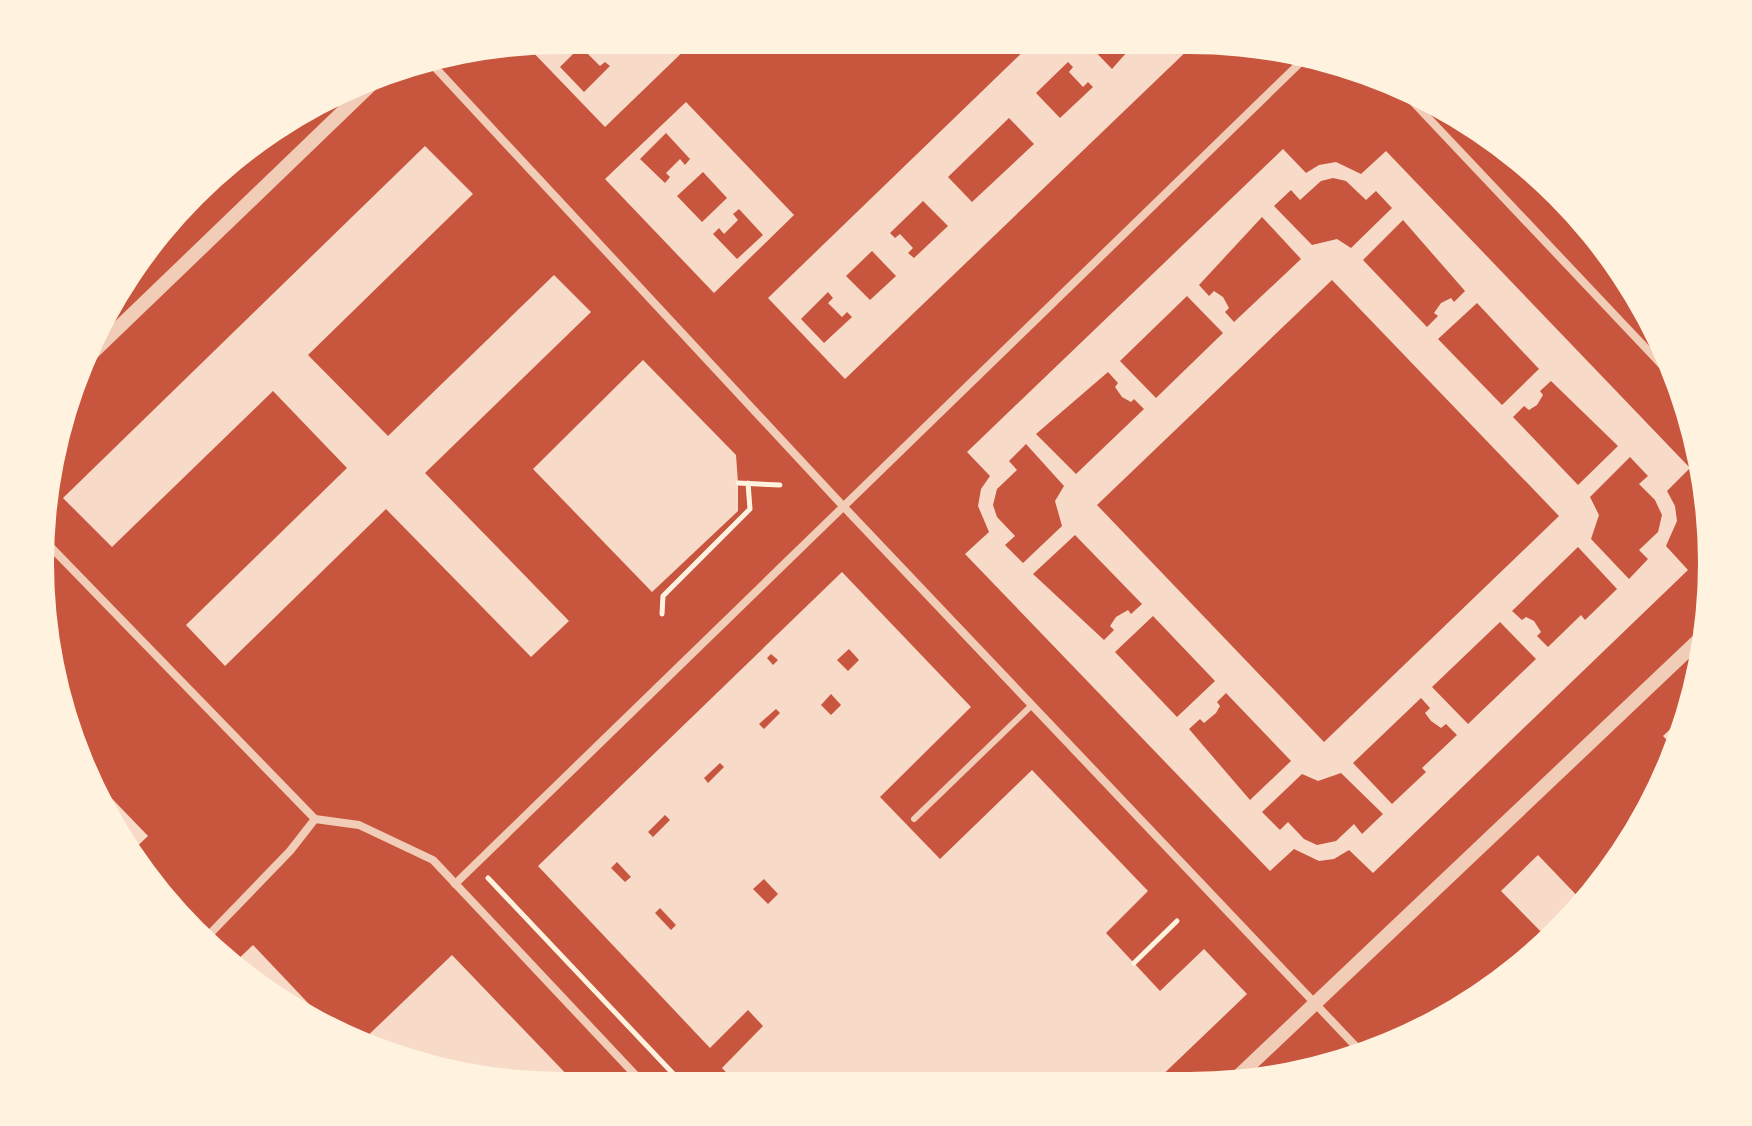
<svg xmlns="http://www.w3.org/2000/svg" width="1752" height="1126" font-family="'Fira Sans',sans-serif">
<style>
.building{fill:#f7dbc8;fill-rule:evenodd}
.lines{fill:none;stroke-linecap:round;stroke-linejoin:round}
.path{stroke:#fff3e0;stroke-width:5}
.service{stroke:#f1ccb7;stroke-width:6}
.minor{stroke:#f1ccb7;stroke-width:8}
.tertiary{stroke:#f1ccb7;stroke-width:14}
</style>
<rect width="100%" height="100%" fill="#c8553d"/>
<g class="building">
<path d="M563,40h56l8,9 9,-9 58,1 -89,86 -78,-81zM586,41l5,6 -5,5 14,14 5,-4 5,4 -26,26 -24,-25z"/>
<path d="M1032,43h55l25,26 22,-25h60l-349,335 -77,-81zM1068,62l5,5 -4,5 14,15 5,-5 5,5 -33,31 -24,-25zM1009,118l25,26 -62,58 -24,-25zM923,201l25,25 -34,32 -6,-5 5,-5 -13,-14 -5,4 -5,-5zM872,251l24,25 -26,24 -24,-24zM828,292l5,6 -5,5 14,14 5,-5 5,5 -28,26 -23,-24z"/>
<path d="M686,102l108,113 -80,78 -109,-114zM666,133l24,26 -5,6 -5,-6 -14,14 4,4 -5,6 -25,-24zM703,172l24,26 -25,24 -25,-26zM739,209l24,26 -26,24 -24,-25 6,-6 5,6 14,-14 -5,-6z"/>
<polygon points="425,146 473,194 308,355 388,436 554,275 591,312 425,473 569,621 531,657 386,509 225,666 186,625 347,468 273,391 112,547 63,498"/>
<path d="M1283,149l23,24 13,-8 17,-3 25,12 25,-23 304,317 -23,23 8,15 2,15 -11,25 22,24 -315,303 -24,-23 -15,9 -15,2 -25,-12 -24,22 -305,-317 24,-22 -11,-26 3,-17 9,-13 -23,-24zM1333,178l13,3 20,19 10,-9 16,17 -41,40 -14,-9 -25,6 -38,-39 17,-16 9,10 21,-19zM1262,217l39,42 -67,63 -9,-10 4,-4 -6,-11 -9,-6 -5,5 -10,-11zM1403,220l62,71 -11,11 -3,-4 -10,5 -7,10 4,3 -11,11 -64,-67zM1332,280l227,236 -235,226 -227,-237zM1187,296l36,37 -67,65 -36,-37zM1477,303l62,66 -37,36 -64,-66zM1108,372l10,11 -3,4 7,10 9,5 3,-3 10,10 -68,65 -40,-40zM1551,381l67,65 -40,39 -65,-68 11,-11 5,4 8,-5 6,-10 -3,-4zM1026,444l38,42 -9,15 7,25 -39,37 -18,-18 10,-9 -18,-19 -4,-12 4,-16 20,-19 -8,-9zM1630,457l18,19 -9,8 16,16 7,15 -4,17 -19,18 9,9 -19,20 -38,-40 8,-24 -9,-18zM1075,535l67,69 -11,10 -3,-4 -12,7 -6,9 4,4 -10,10 -71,-66zM1578,547l39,42 -32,31 -4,-5 -33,32 -11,-11 4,-4 -7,-11 -8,-4 -4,3 -10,-9zM1153,616l62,65 -38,36 -62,-65zM1500,622l36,37 -68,65 -36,-37zM1226,693l65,68 -41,39 -61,-71 11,-10 4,4 12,-10 4,-7 -3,-4zM1421,698l9,10 -5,5 6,8 10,7 5,-4 11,11 -35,33 4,4 -34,32 -39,-41zM1341,773l42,41 -21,20 -8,-10 -18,17 -19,4 -13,-6 -16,-17 -8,8 -18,-18 40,-38 16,7z"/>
<polygon points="643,360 736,455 738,483 738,511 652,592 533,469"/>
<path d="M842,572l129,135 -91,90 60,62 92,-89 116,121 -42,42 54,58 44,-42 43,45 -95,91 -185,-1 -1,-11 -12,11 -218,-1 -14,-15 41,-42 -15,-16 -38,38 -172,-182zM849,649l10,11 -11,11 -11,-11zM771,654l7,6 -5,5 -6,-7zM831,694l10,11 -10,10 -10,-10zM776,709l4,4 -16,16 -5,-5zM720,763l4,4 -16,16 -4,-5zM665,815l5,5 -17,17 -5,-5zM617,862l14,15 -6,5 -14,-14zM764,879l14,15 -10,10 -15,-15zM660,908l16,17 -5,5 -16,-17z"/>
<polygon points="1689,711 1684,731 1676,750 1663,736"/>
<polygon points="96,782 148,836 129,854"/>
<polygon points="1538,855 1585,904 1548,939 1501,891"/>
<polygon points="253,945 327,1023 326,1023 232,965"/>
<polygon points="452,955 574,1082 495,1082 439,1067 434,1061 431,1064 359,1044"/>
</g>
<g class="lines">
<g class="path">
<polyline points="738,483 780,485"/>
<polyline points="662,614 663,596 750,509 748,483"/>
<polyline points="488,878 681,1082"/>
<polyline points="1134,963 1177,921"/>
<polyline points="963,1084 967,1080"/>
</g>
<polyline class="service" points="914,819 1032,705"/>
<g class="minor">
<polyline points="430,62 843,506 1363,1054"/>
<polyline points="1399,87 1677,381"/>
<polyline points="42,538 315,819 359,825 433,860 642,1082"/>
<polyline points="455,884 1304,59"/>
<polyline points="204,940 290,851 315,819"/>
</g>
<g class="tertiary">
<polyline points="89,356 382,74"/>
<polyline points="1230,1084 1708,631"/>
</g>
</g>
<path d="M0 0H1752V1126H0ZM563 54H1189A509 509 0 0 1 1698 563V563A509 509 0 0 1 1189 1072H563A509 509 0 0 1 54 563V563A509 509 0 0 1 563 54Z" fill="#fff3e0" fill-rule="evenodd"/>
</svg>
